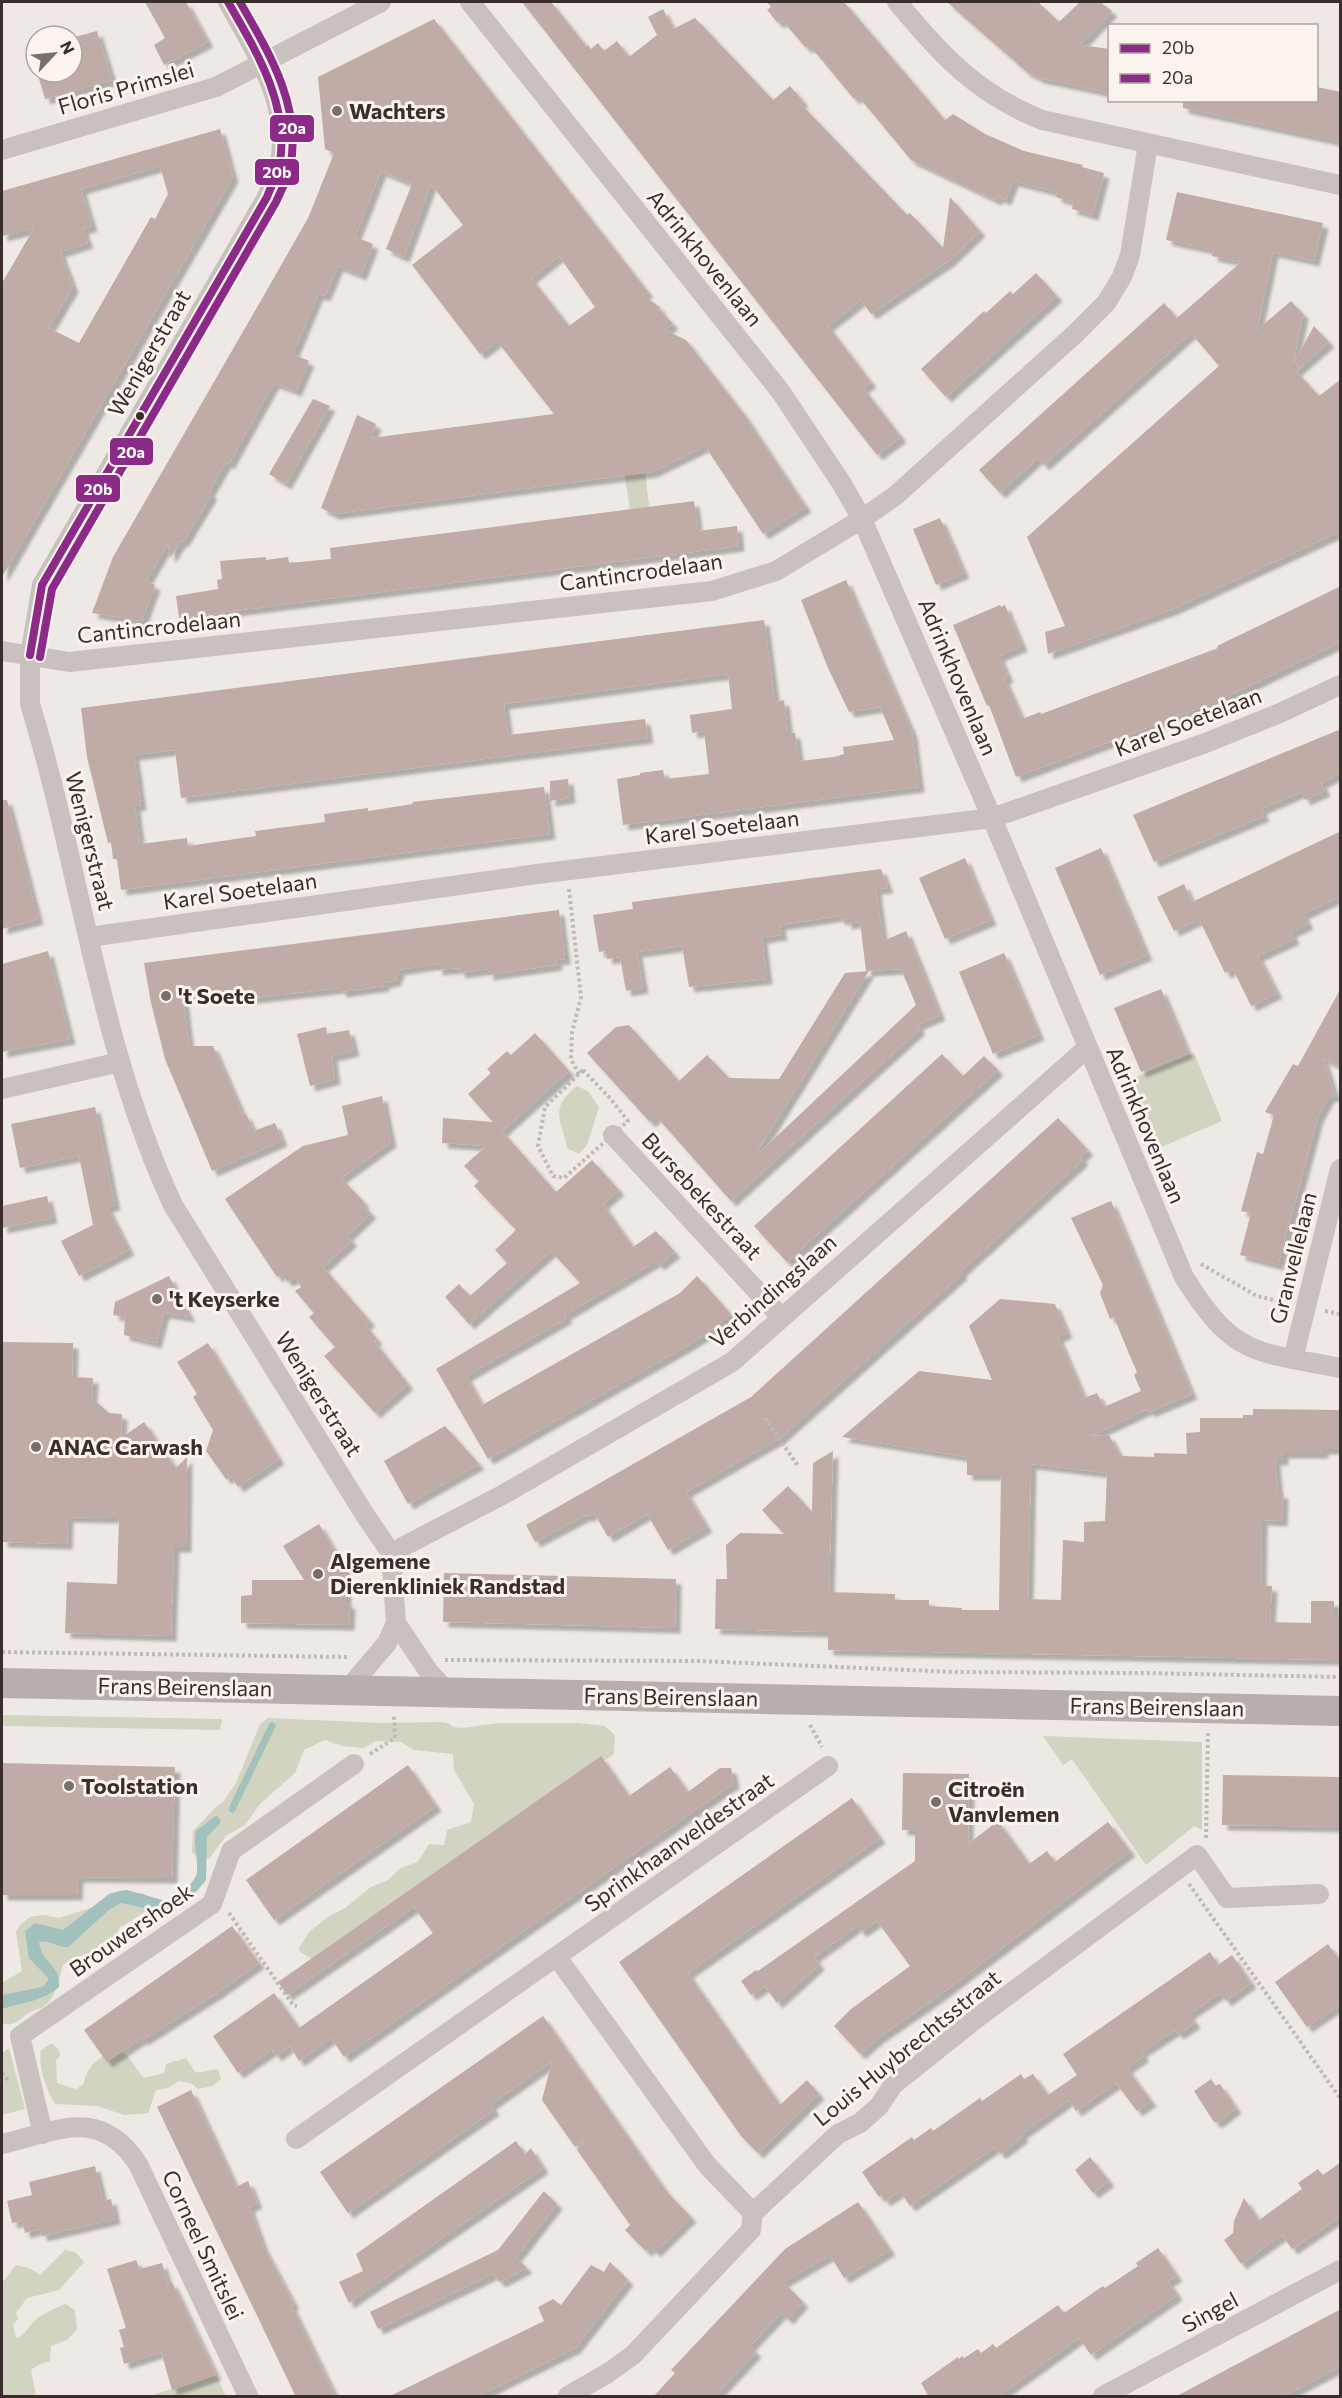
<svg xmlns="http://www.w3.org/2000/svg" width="1342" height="2398" font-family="Commissioner,sans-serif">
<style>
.green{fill:#d2d3c0}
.water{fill:#a2c0bc}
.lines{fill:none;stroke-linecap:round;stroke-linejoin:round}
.stream{stroke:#a2c0bc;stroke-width:7}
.building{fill:#c1aba7;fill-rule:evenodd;filter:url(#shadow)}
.path{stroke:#c0b9b6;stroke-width:4;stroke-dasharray:3 3;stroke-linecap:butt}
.street{stroke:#c8c1bd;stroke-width:20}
.primary{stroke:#b7afac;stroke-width:30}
.bus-1-casing{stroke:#faf3ee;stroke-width:12}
.bus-2-casing{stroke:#faf3ee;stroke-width:12}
.bus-1{stroke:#8c2b87;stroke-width:8}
.bus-2{stroke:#8c2b87;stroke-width:8}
.poi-dot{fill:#786f6c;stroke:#faf3ee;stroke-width:2}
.bus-dot{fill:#392e2b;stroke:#faf3ee;stroke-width:2}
.labels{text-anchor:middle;stroke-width:6;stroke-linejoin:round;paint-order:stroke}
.street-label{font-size:22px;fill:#392e2b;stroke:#faf3ee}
.poi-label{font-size:22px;font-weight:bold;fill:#392e2b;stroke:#faf3ee;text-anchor:start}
.line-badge{stroke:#faf3ee;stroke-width:2}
.badge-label{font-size:16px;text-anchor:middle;font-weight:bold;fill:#fff}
</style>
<defs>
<filter id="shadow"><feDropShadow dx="5.5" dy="5.5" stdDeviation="1.5" flood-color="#0004"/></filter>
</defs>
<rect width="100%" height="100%" fill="#eee9e5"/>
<g class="green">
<polygon points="643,454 650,514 631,517 622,456"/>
<polygon points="1194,1053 1222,1121 1159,1148 1131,1079"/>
<path d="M577,1086l11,5 11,16 -12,38 -8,9 -12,-6c-4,-27 -20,-38 10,-62z"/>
<polygon points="2,1715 222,1719 220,1730 2,1726"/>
<polygon points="268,1718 380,1723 440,1722 448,1723 453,1727 462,1728 499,1723 576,1723 605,1726 615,1735 614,1754 316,1962 298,1950 309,1932 328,1917 345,1908 371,1887 388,1880 401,1868 418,1862 429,1844 444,1845 447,1830 471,1822 474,1804 454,1770 453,1754 414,1750 401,1742 376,1741 363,1748 342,1746 325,1740 304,1750 295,1773 260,1804 245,1825 226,1836 209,1859 199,1859 192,1852 193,1831 215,1808 223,1802 236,1783 260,1724"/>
<polygon points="1043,1736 1202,1742 1202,1830 1194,1826 1146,1865 1072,1759 1063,1765"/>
<path d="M143,1893l8,6v9c-12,6 -19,14 -31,19 -15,31 -33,22 -57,38 -4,14 -7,34 -20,42 -4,2 -9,3 -13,5 -10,6 -15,16 -28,11v-40l20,-12 -6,-39 4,-7 10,-8 15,-2 14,3 44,-14 15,-8z"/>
<path d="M52,2043l7,7 1,6 -4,5 1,22 19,6 8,-5c2,-19 17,-27 33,-36 15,9 16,18 27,30l20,-5 2,-9 20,-6 9,14c8,2 14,-4 23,-2l3,9 -8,7 -15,3 -7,-6 -12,-2 -11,7 -12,2 -8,23 -24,2 -27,-9 -42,-2c-9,-15 -17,-37 -14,-54z"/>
<polygon points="9,2048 25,2109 2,2115 2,2053"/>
<path d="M65,2250l10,2 9,10 -25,28 -32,8 -11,15 2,6 -5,6 3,13c9,-2 12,-11 18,-17 10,-8 21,-13 32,-17l9,6 2,19 -10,11 -16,6 -1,15 -12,4 -7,5 5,26h-34v-113l14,-18 13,3 11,7z"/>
<polygon points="216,2375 226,2396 149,2396"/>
</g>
<path class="water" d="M217,1815l4,7 -14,15 -1,43 -10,12 -28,21 -47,-10 -11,6 -42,38c-11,0 -18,-7 -29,-5 2,21 23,24 20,45 -18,15 -36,15 -57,22v-14l41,-8 6,-8 -20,-21 -4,-27 10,-8 28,7 46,-36 10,-3 8,-1 39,11c10,-5 31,-18 31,-30 1,-14 -4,-26 -1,-40z"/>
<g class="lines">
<polyline class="stream" points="232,1809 272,1726"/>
</g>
<g class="building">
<polygon points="145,2 186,2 208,42 164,65 154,45 165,38"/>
<polygon points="522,2 551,2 586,46 588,45 591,49 598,43 604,51 617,41 629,57 657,35 648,17 663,9 673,29 695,18 773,100 790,86 803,101 800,103 907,215 910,213 943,248 950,197 980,231 950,260 871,314 861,300 828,326 871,382 863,388 901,437 877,455"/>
<polygon points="767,2 844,2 945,120 953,114 985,134 1024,151 1083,165 1082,167 1104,173 1093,215 1072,209 1073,202 1056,197 1057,192 1013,181 1006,200 998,197 996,200 911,160 858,96 854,99 816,53 809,46 806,48 782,20 778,23 767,10 771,7"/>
<polygon points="947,2 1038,2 1059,22 1080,2 1100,2 1112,11 1080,45 1110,49 1110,93 1039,78 1027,72"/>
<path d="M434,19l214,273 -5,3 18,13 -2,1 14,15 -8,6 21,10 57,73 63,94 -43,27 -58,-88 -53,26 -318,42 -13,-6 36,-93 19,9 -5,14 183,-24 -57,-73 -17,13 -68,-89 51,-40 -32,-41 -27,73 -18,-8 26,-65 -31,-13 -26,66 18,7 -12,31 -23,-9 -13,30 -7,-2 -25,60 16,7 -13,30 -22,-8 -45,81 -3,-2 -17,30 3,2 -29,48 -2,-1 -11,17 -2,-15 -22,38 9,4 -13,36 -50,-8 21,-56 154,-267 41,-72 9,-22 17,-43 -9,-4 -7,-72zM559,256l36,51 -26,19 -38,-48z"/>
<polygon points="97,31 112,80 45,99 37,72 72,72 72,53 79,51 75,37"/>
<polygon points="1317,87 1341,92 1341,142 1183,108 1183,100 1317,100"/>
<path d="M220,129l13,48 -231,400v-294l32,-55 -32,8v-45zM160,166l8,28 -13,25 -4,-2 -72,126 -30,-15 24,-41 -13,-35 28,-9 -5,-14 9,-3 -11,-37z"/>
<polygon points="1177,192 1323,223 1314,261 1273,252 1257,330 1291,301 1303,314 1293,364 1314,326 1329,342 1296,371 1319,396 1341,379 1341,531 1173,609 1048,654 1045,632 1065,626 1027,537 1219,366 1191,333 1044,465 1038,458 1000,493 979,470 1164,303 1177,318 1241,262 1212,256 1213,250 1166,240"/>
<polygon points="1036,273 1057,296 946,397 921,369 984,311 986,313 1010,291 1013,294"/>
<polygon points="313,399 330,406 286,484 269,474"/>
<polygon points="694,501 698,531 737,526 739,546 179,618 176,596 218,589 217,580 222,579 220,561 266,557 266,560 288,557 289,563 331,559 330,548"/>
<polygon points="940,518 964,573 936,585 913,529"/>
<polygon points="846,580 912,732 919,787 623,825 617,779 640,775 640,773 663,770 665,779 709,774 704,731 692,733 690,715 732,709 728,674 674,681 504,704 508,735 645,719 648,738 181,798 175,750 134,755 141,805 135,806 140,844 187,838 188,846 256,836 255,831 325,822 324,814 368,808 368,811 413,804 412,802 544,787 550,834 121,890 117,859 113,859 111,842 108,843 87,757 81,708 764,620 775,702 784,700 788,733 795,733 799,761 834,757 844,754 843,747 894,740 880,707 849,712 828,668 801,600"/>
<polygon points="1341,586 1341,642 1213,703 1016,777 989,705 987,706 953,625 1000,605 1001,607 1005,605 1022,646 999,656 1008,677 1004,679 1022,719 1040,712 1041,714 1218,648 1217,646"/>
<polygon points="1341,729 1341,773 1321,783 1325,791 1305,800 1301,792 1261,809 1264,816 1154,862 1133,815"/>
<polygon points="568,779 570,798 550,801 550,781"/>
<polygon points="2,800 7,800 38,919 2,929"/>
<polygon points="1341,831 1341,896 1303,914 1308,924 1291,932 1294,939 1258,956 1277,993 1251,1006 1233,969 1225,973 1199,919 1174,931 1157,897 1184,884 1192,902"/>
<polygon points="1101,848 1147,955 1100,975 1055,868"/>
<polygon points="965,858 991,920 945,939 919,878"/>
<polygon points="881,869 888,888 876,889 883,941 906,931 940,1015 917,1025 920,1029 731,1201 656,1116 650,1122 587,1053 616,1027 629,1025 679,1081 707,1055 729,1078 779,1079 845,973 869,971 758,1150 760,1152 916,1005 901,969 866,971 860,922 846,924 846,919 839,920 839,916 780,925 782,935 762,938 767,979 689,987 682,946 637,952 643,988 626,991 620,957 607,959 606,951 599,952 593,915 633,909 632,902"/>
<polygon points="559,910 565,959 556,960 557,965 488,975 488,969 460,973 459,968 437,970 437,964 398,970 399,975 396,975 397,980 384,983 384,986 341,992 340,988 236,1000 235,996 229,997 228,990 183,996 189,1046 213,1046 243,1115 246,1114 254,1131 275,1123 282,1141 212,1171 165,1059 151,1003 144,963"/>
<polygon points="48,951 70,1039 2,1052 2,964"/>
<polygon points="1004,953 1039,1035 993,1054 959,972"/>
<polygon points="1341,988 1341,1068 1323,1058 1335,1096 1329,1097 1318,1117 1278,1265 1240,1255 1251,1213 1241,1211 1257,1152 1263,1154 1274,1115 1265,1112 1293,1064 1298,1066"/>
<polygon points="1161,989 1188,1053 1141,1072 1114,1008"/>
<polygon points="326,1027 327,1034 349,1030 354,1051 332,1056 335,1079 310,1086 297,1034"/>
<polygon points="535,1033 569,1071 502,1131 556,1192 592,1160 619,1190 603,1204 633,1247 656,1231 675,1252 659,1265 656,1261 565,1315 567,1318 466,1376 482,1405 680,1293 697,1276 731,1314 706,1334 685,1347 488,1459 436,1369 580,1283 551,1251 469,1324 445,1297 459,1284 470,1296 507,1263 495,1250 516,1230 474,1186 479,1181 464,1166 486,1146 442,1143 443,1118 493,1122 468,1094 491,1073 487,1069 507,1051 511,1055"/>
<polygon points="942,1054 963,1076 984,1056 998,1070 787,1262 754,1226"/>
<polygon points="382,1096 391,1142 341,1178 364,1202 362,1204 371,1213 347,1236 352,1241 323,1267 370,1321 365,1325 377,1339 374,1341 408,1384 375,1413 324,1356 335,1347 309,1317 314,1313 295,1291 301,1287 296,1278 287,1281 281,1274 277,1277 225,1199 303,1146 348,1135 342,1106"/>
<polygon points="95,1107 115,1205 107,1207 129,1250 79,1276 61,1241 93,1225 79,1156 20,1168 11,1124"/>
<polygon points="1058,1118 1088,1150 1080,1157 1083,1160 961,1271 962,1274 780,1438 686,1492 707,1527 668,1550 647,1514 608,1537 594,1513 587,1517 586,1515 535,1542 526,1525 751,1397"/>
<polygon points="47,1196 52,1218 2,1228 2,1206"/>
<path d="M1111,1201l81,193 -43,18 -1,-3 -58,27 19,-1 11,21 34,1v-4l33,1 -1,-21 14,-1v-14h43v-3h10v-6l88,1v39h-18v4h-40v7h-8l3,33h5l-1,28 -20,-1 -1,65 11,1 -2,36 41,1v-22h23v14h7v45l-513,-10v-18l-113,-3 1,-50h11l-1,-34 14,-12 44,1 -22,-24 26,-24 24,26 1,-49 20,-12 -4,141 66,2v6h34v6l33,2v2h37l2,-135h-34v-18l-125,-20 77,-66 73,9 -23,-54 31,-27 55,5 12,29 -9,4 26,61 13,-5 7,14 37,-16 -7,-16 3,-3 -8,-18 -15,-37 -4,2 -10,-26 3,-8 -32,-67zM1031,1464l76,9 -2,48 -21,1v20l-21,-2 -2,60 -33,-1z"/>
<polygon points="169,1276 190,1317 164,1313 156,1343 124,1335 125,1317 113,1315 115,1302"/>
<polygon points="2,1342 73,1343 72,1377 93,1378 92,1398 109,1413 122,1414 121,1438 144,1422 176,1468 187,1457 186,1547 174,1547 171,1636 65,1633 67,1582 117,1584 119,1518 68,1517 67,1544 2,1542"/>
<polygon points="208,1343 279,1459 238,1487 231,1476 226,1479 206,1451 213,1430 193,1397 197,1394 177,1362"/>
<polygon points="445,1426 479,1464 408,1504 384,1461"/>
<polygon points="319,1524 346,1570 346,1603 350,1604 349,1625 241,1623 241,1596 252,1595 252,1580 304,1580 283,1546"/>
<polygon points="444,1573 676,1579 675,1628 443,1622"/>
<polygon points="601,1756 629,1796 670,1767 688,1792 720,1768 731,1768 734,1783 344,2057 331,2038 299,2061 290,2046 276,2056 272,2050 238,2073 213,2036 274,1993 299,2028 433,1933 414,1907 287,1995 278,1982"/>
<polygon points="2,1763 175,1767 172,1878 78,1877 77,1895 2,1895"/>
<polygon points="408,1765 436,1806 274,1920 246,1880"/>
<polygon points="903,1773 969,1774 968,1844 998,1821 1029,1864 1047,1851 1055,1862 1108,1822 1130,1851 936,1998 878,2038 860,2054 834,2026 851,2009 910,1966 877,1921 861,1932 857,1926 814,1957 819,1965 777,2003 765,1986 751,1995 741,1981 756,1970 758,1971 915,1861 915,1830 902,1830"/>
<polygon points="1223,1775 1341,1777 1341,1827 1222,1825"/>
<polygon points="852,1798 880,1838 688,1973 780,2105 807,2080 819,2094 758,2153 741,2136 619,1962"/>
<polygon points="232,1926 259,1963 217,1993 143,2040 142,2038 107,2062 84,2030"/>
<polygon points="1328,1944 1341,1962 1341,2004 1307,2027 1275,1982"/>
<polygon points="1210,1952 1218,1965 1232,1955 1251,1983 1226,2001 1220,1993 1189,2014 1195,2023 1178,2034 1175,2030 1141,2052 1144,2056 1127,2068 1151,2101 1137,2111 1116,2083 1076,2111 1069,2100 1021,2134 1023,2137 1000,2154 995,2147 910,2206 900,2191 885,2201 881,2195 879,2197 862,2172 912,2137 914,2140 931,2128 933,2131 980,2098 982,2101 1021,2074 1024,2079 1033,2074 1048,2095 1077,2075 1063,2054"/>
<polygon points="543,2016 666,2191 691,2217 655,2252 651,2247 646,2251 625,2230 630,2225 577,2150 584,2140 575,2147 542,2100 552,2061 490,2105 494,2110 348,2213 320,2172"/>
<polygon points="1211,2079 1216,2086 1220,2084 1236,2108 1218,2122 1214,2122 1194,2091"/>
<polygon points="191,2090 236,2187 248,2181 257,2203 249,2207 263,2246 294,2304 291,2305 336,2397 296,2397 157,2107"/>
<polygon points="516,2141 525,2154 531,2148 543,2168 349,2303 339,2282 363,2271 356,2254"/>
<polygon points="1090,2157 1109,2181 1093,2193 1075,2170"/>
<polygon points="1341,2162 1341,2216 1292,2249 1282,2235 1241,2264 1224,2240 1233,2233 1234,2221 1244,2198 1259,2220 1302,2189 1298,2183 1318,2169 1323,2175"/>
<polygon points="95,2166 103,2201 111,2199 115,2219 42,2236 40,2229 25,2233 22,2221 12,2223 7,2201 32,2195 29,2182"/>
<polygon points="544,2191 557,2204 516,2257 527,2268 500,2282 493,2274 378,2329 370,2312 498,2250"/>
<polygon points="858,2202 890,2250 844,2278 830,2255 783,2282 803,2302 788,2319 781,2313 750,2346 756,2352 714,2397 653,2397 675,2373 671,2370 785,2249"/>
<polygon points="1158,2248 1177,2276 1168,2281 1177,2295 1091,2355 1079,2338 997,2397 929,2397 921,2383 958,2357 959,2359 962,2356 964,2358 978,2349 981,2353 993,2344 996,2348 1058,2305 1064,2313 1103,2286 1105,2288 1138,2266 1136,2263"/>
<polygon points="136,2260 140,2269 162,2263 168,2284 172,2282 216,2375 172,2390 161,2352 124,2364 120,2348 124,2347 119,2330 126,2328 107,2269"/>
<polygon points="610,2262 628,2280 575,2348 476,2397 388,2397 544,2321 538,2307 553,2299 561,2305 591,2265 604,2272"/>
<polygon points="1341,2309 1341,2366 1282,2397 1175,2397"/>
</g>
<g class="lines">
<g class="path">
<polyline points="569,889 581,997 572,1033 571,1059 579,1074"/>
<polygon points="583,1070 610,1098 628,1121 564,1178 553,1176 538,1146 545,1107"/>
<polyline points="1201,1264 1257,1296 1286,1303"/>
<polyline points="1325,1311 1340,1314"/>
<polyline points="765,1418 798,1466"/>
<polyline points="2,1652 347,1657"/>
<polyline points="445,1660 699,1661 954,1672 1143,1673 1340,1677"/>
<polyline points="810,1725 822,1747"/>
<polyline points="370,1754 395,1738 394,1716"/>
<polyline points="1206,1838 1208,1733"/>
<polyline points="1189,1884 1340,2098"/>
<polyline points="229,1913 293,2005 297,2006"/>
<polyline points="2,2073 8,2080"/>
</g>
<g class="street">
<path d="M228,2c27,49 63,101 52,160 -2,12 -9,24 -13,35l-225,388 -12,70v49c51,166 69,343 143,501l192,310 26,38 5,70 33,49 19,21"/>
<path d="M470,2l311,390 61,92 20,35 130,299 192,459c50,80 70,74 156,91"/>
<path d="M897,2c45,53 78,91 145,118l298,65"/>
<polyline points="2,150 216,87 381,2"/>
<polyline points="2,651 69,662 712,591 776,571 862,519 895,496 1075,334 1106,303 1122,277 1130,255 1148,144"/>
<polyline points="89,937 537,874 992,818 1203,744 1280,713 1340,685"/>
<polyline points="2,1089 120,1062"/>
<polyline points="613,1135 781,1317"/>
<polyline points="1293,1359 1340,1169"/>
<polyline points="391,1553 504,1494 732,1362 1087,1048"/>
<polyline points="347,1690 387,1643 396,1623"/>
<polyline points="557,1957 707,2165 753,2213"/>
<polyline points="43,2134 20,2036 212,1904 231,1851 354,1764"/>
<polyline points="296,2139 828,1766"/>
<path d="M2,2144c55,-13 98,-38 136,20l110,232"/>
<polyline points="568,2396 608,2373 633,2355 751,2230 753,2213 838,2134 860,2123 879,2106 893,2085 977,2018 1197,1855 1227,1898 1319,1894"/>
<polyline points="1103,2396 1340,2270"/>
</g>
<polyline class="primary" points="2,1683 1340,1711"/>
<defs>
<path id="bus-1" d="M30,655l12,-70 225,-388c4,-11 11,-23 13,-35 9,-59 -24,-111 -52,-160"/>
<path id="bus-2" d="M40,657l12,-68 224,-387c5,-11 11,-22 14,-35 13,-59 -22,-116 -50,-165"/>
</defs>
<use href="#bus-1" class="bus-1-casing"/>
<use href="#bus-2" class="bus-2-casing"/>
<use href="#bus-1" class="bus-1"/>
<use href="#bus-2" class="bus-2"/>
</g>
<g class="poi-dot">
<circle cx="337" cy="111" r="6"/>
<circle cx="166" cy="996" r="6"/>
<circle cx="157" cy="1299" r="6"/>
<circle cx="36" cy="1447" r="6"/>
<circle cx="318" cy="1574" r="6"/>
<circle cx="69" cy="1786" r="6"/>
<circle cx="936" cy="1802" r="6"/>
</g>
<circle class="bus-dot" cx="140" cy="416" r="5"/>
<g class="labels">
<g class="street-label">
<text transform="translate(126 88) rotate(-16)" y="8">Floris Primslei</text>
<text transform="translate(705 258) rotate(51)" y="8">Adrinkhovenlaan</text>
<text transform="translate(149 353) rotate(-60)" y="8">Wenigerstraat</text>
<text transform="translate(641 572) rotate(-8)" y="8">Cantincrodelaan</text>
<text transform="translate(159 627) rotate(-6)" y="8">Cantincrodelaan</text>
<text transform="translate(958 677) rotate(67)" y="8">Adrinkhovenlaan</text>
<text transform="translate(1188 722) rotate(-21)" y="8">Karel Soetelaan</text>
<text transform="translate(722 827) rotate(-7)" y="8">Karel Soetelaan</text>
<text transform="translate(90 841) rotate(76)" y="8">Wenigerstraat</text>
<text transform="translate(240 891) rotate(-8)" y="8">Karel Soetelaan</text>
<text transform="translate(1146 1125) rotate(67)" y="8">Adrinkhovenlaan</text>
<text transform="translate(702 1196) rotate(47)" y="8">Bursebekestraat</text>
<text transform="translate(1293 1258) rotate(-76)" y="8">Granvellelaan</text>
<text transform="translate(773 1291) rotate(-41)" y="8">Verbindingslaan</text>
<text transform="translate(319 1394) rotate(58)" y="8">Wenigerstraat</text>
<text transform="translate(185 1687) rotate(1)" y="8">Frans Beirenslaan</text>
<text transform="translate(671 1697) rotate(1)" y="8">Frans Beirenslaan</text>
<text transform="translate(1157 1707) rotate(1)" y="8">Frans Beirenslaan</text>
<text transform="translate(679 1842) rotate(-35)" y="8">Sprinkhaanveldestraat</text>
<text transform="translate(131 1930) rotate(-35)" y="8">Brouwershoek</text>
<text transform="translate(907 2048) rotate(-39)" y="8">Louis Huybrechtsstraat</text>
<text transform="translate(203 2245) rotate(65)" y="8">Corneel Smitslei</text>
<text transform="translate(1210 2312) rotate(-28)" y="8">Singel</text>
</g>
<g class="poi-label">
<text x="349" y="119">Wachters</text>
<text x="178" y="1004">'t Soete</text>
<text x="169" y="1307">'t Keyserke</text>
<text x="48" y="1455">ANAC Carwash</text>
<text x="330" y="1569">Algemene<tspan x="330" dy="25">Dierenkliniek Randstad</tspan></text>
<text x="81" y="1794">Toolstation</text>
<text x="948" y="1797">Citroën<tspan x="948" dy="25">Vanvlemen</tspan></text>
</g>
</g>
<g class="line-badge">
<rect x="269" y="114" width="46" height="29" rx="6" fill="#8c2b87"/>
<rect x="254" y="158" width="46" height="28" rx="6" fill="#8c2b87"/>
<rect x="109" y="437" width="45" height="29" rx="6" fill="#8c2b87"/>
<rect x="75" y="474" width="46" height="29" rx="6" fill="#8c2b87"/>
</g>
<g class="badge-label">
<text x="292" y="134">20a</text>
<text x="277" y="178">20b</text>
<text x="131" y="458">20a</text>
<text x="98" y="495">20b</text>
</g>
<rect width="1342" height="2398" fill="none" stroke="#392e2b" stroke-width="6"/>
<rect x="1108" y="24" width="210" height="78" fill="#faf3ee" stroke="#ada4a0" stroke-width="1.5"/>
<rect x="1120" y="44" width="30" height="9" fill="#8c2b87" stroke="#ada4a0" stroke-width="1.5"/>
<text x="1162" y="54" font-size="18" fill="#392e2b">20b</text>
<rect x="1120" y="74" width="30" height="9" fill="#8c2b87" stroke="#ada4a0" stroke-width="1.5"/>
<text x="1162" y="84" font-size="18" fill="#392e2b">20a</text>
<g transform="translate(54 54) rotate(64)"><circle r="28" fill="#faf3ee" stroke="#ada4a0" stroke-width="1.5"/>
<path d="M0-4.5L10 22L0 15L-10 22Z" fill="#786f6c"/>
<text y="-9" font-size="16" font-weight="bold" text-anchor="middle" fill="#392e2b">N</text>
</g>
</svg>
